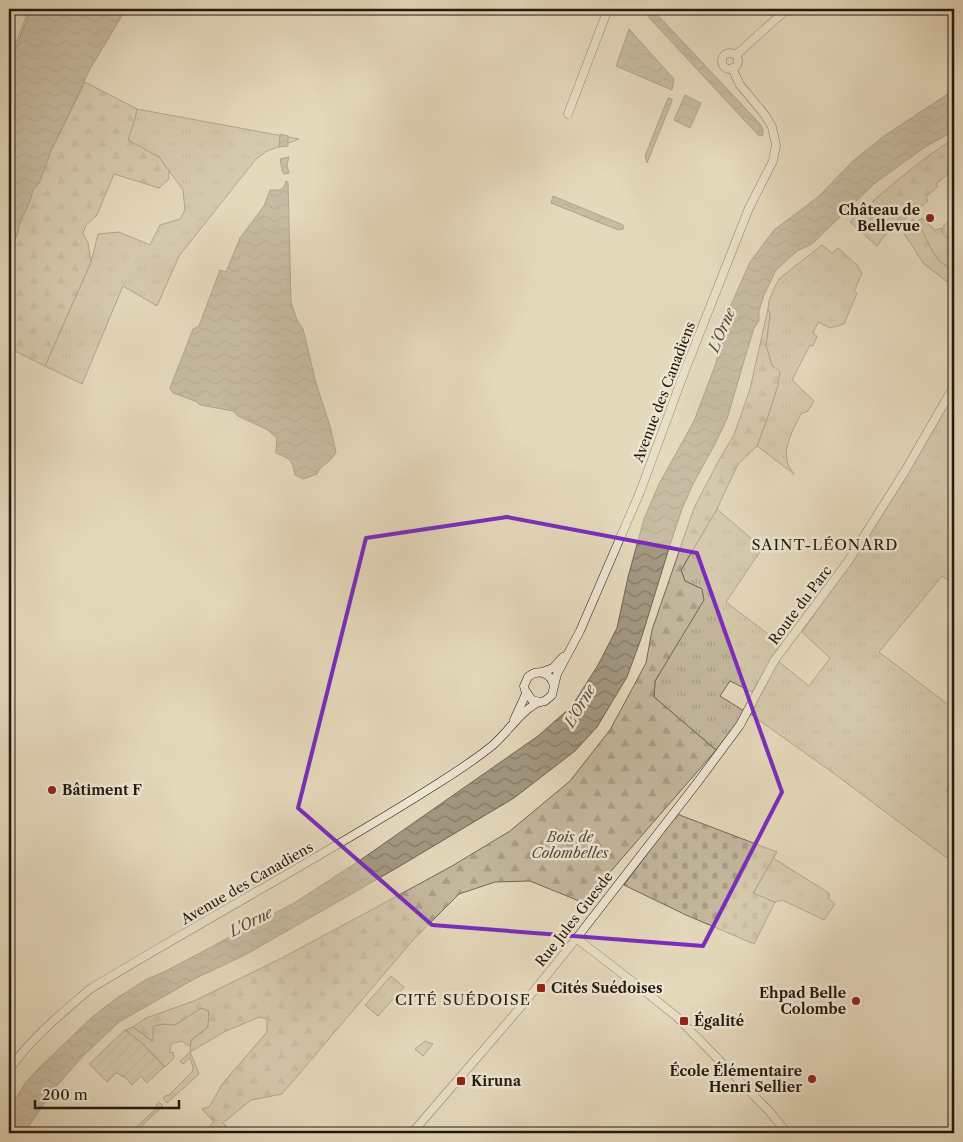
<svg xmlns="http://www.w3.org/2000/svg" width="963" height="1142" font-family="'Libre Caslon Text',serif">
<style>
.grass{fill:url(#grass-tufts);stroke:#726856}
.forest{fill:url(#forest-firs);stroke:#726856}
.cemetery{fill:url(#cemetery-stones);stroke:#726856}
.garden{fill:url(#garden-furrows);stroke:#726856}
.water{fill:url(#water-waves);stroke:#6e6553}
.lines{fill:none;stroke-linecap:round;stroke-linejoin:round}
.stream{stroke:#6e6553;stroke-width:1}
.secondary-casing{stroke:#21190e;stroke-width:9}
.secondary{stroke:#eee6d3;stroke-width:8}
.marked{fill:none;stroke:#7b2cbf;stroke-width:4;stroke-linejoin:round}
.poi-dot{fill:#8f2418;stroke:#eee6d3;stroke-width:2}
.labels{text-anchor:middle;stroke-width:5;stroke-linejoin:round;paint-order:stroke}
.poi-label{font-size:14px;font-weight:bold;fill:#21190e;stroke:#eee6d3;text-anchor:start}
.street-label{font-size:14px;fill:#21190e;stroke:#eee6d3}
.park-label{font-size:14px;font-style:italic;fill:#524939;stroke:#eee6d3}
.water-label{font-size:15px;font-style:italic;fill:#554c3c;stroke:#eee6d3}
.neighbourhood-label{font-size:15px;letter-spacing:1px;fill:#21190e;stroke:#eee6d3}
</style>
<defs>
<pattern id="grass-tufts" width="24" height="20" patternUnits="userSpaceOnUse" patternTransform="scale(1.25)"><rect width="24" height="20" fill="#c4b89e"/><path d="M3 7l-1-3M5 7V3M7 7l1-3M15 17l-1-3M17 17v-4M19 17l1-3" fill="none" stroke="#a89e87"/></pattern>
<pattern id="forest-firs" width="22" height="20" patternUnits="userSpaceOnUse" patternTransform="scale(1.25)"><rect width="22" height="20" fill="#c4b89e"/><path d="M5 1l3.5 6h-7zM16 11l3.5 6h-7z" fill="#a89e87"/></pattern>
<pattern id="cemetery-stones" width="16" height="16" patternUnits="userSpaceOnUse" patternTransform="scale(1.25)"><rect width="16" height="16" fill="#c4b89e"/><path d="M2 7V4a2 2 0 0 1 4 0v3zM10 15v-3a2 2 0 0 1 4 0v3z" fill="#a89e87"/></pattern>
<pattern id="garden-furrows" width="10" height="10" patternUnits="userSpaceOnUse" patternTransform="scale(1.25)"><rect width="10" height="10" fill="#c4b89e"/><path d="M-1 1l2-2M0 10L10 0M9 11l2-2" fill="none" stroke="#a89e87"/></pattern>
<pattern id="water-waves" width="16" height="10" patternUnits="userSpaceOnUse" patternTransform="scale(1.25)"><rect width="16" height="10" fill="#a29881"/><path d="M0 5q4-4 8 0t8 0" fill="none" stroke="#847b68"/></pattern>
</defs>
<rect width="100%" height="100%" fill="#e5d9bc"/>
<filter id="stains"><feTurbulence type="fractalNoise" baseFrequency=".004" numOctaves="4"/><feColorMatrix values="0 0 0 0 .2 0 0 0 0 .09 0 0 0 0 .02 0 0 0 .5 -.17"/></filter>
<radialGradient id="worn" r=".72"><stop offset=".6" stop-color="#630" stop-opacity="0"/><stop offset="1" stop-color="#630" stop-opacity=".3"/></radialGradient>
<g class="grass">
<polygon points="29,9 31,9 9,66 9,60"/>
<polygon points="137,109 299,139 267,151 256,159 179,256 157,306 123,286 82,384 45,366 91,262 98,234 119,232 150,245 160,225 180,219 185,210 183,190 159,157 127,140 135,119"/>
<path d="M920,219h3l12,11 7,-2v5l7,6 5,2v28c-22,-6 -26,-30 -37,-46z"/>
<path d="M822,245l10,8 6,-5 20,18 4,8 -8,17 3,2 -13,31 -14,4 -12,-6 -5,12 4,2 -4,10 -3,-1 -18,35 22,21 -6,10 -7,3c-7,14 -19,34 -13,50 1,4 5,8 6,10l-37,-28 10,-27 11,-34 -12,-40 4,-31 -2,-5 1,-8 5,-13 6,-10z"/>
<polygon points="954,394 954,584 942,576 879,652 954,709 954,779 946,790 954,797 954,849 947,858 836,775 749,713 778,661 809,686 830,658 802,632 859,549"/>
<polygon points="717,509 760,546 761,550 726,602 780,643 780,646 752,692 730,681 720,696 744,711 735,727 716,750 654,697 655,681 674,649 702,589 685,581 681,570"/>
<polygon points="773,858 829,893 829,899 835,904 824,920 782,900 775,902 753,894"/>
<polygon points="391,976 404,987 378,1016 365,1005"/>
<polygon points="201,1008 209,1011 208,1027 191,1040 190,1046 189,1046 182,1041 173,1043 170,1047 170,1053 173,1052 174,1058 165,1067 142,1043 125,1030 133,1027 152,1041 152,1026 163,1024 175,1025"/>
<polygon points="425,1041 433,1044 423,1056 415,1049"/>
<polygon points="190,1052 199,1074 167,1103 163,1098 167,1095 168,1096 192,1072 193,1067 190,1058 183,1064 180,1061"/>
<polygon points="159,1102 163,1106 134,1133 130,1133 158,1107 156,1105"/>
</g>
<g class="forest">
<polygon points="85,82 137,109 135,119 128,140 159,157 169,171 169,179 159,188 114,174 97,215 86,225 83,233 88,243 91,262 45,366 9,348 9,245 15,240 21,219 30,201 33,190 39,183 51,151"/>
<path d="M954,138v31l-18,15 2,2 -12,11 2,4 -43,34 -8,11 -27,-24c33,-31 67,-59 104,-84z"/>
<path d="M913,219c17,15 16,44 41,50v18l-30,-23 -23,-35z"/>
<path d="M953,220l1,1v20l-9,-5 -3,-3c0,-6 2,-9 7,-12l3,1z"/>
<polygon points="768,309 770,314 766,345 772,366 780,371 778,385 767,419 757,446 738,464 717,509 681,570 685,581 702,589 704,600 655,681 654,697 716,750 611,871 589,905 530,881 495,882 459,894 413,940 282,1094 251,1100 223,1123 227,1127 222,1133 206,1133 208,1131 206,1129 214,1122 202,1109 209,1107 223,1083 267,1032 267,1019 259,1017 224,1032 190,1052 191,1041 208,1027 209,1011 201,1008 175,1025 163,1024 153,1026 153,1041 133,1027 146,1018 194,1001 280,959 375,908 452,866 510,831 570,781 610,730 646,663 652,630 694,508 719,460 734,435 750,389"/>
</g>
<polygon class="cemetery" points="677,814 777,852 753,893 775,902 754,944 686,915 624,885"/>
<polygon class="garden" points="125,1030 142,1043 164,1067 147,1083 141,1076 132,1085 125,1077 116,1073 107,1082 89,1064"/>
<g class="water">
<polygon points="31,9 126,9 90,69 51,151 39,183 33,190 30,201 20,223 16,238 9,245 9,66"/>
<polygon points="641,9 652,9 760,124 763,130 763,135 759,136"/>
<polygon points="629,29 674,79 672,90 616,66"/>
<polygon points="954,90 954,131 925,147 875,183 812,244 797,251 776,270 764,295 759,311 759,321 754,328 747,351 727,419 714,446 693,484 682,509 670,545 642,636 627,677 597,727 575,751 514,798 395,869 245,955 196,978 119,1022 83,1056 54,1089 24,1133 9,1133 9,1109 26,1082 39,1068 92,1017 117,998 147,979 164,972 294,903 359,861 538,736 572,706 598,665 617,628 628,577 644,519 659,484 694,421 716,363 731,305 750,262 774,230 818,197 853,161 884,136"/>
<polygon points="685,95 701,103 690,128 674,120"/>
<polygon points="668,98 672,99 672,101 647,163 645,156"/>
<polygon points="280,134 288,136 288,146 279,147"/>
<polygon points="289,157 287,165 289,173 284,174 282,170 280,159"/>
<path d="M286,181l2,1 3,120 6,18 6,9 13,54 14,43 6,26c-4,10 -16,13 -19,22l-14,5 -8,-4c-3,-16 -5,-16 -19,-22l1,-15 -9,-8 -30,-14 -5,-5 -33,-6 -5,-4 -22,-8 -3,-5 23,-59 6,-3 21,-56 6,2 14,-34 24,-32 6,-16h10l4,-3z"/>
<polygon points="553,196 621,224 624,226 623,229 618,230 551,203"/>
</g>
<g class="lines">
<polyline class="stream" points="9,18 12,9"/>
<defs>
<g id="secondary">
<circle cx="730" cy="61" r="8"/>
<polyline points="736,55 787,9"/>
<polyline points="568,114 608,9"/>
<polyline points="542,672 553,668 563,657"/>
<path d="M554,686c-3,-13 -16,-18 -26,-9l-4,9 1,4 7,10 8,2 5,-1 7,-6 5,-21 23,-43 60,-139 44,-119 65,-165 24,-47 3,-16 -4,-18 -7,-12 -25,-30 -8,-17"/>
<polyline points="514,720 526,694"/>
<polyline points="576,938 642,989 677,1017 769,1111 787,1133"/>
<path d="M9,1070c22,-32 52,-56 81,-81 115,-70 234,-133 347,-205 19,-12 39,-25 56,-39 14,-12 31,-38 47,-43"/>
<polyline points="412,1133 525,1002 572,944 697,783 740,725 774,661 849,560 905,471 954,386"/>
</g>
</defs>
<use href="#secondary" class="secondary-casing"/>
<use href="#secondary" class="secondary"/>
</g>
<path d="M0 0H963V1142H0ZM507,517l190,36 85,239 -79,154 -271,-21 -134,-117 68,-270z" fill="#e5d9bc" fill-opacity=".55" fill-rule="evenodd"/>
<path class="marked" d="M507,517l190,36 85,239 -79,154 -271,-21 -134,-117 68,-270z"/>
<g class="poi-dot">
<circle cx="930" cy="218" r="5"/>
<circle cx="52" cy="790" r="5"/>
<rect x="536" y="983" width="10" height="10" rx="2.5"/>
<circle cx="856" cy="1001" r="5"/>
<rect x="679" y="1016" width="10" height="10" rx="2.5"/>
<circle cx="812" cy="1079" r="5"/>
<rect x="456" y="1076" width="10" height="10" rx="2.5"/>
</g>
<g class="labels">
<g class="poi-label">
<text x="920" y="215" text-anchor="end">Château de<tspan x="920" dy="16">Bellevue</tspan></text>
<text x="62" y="795">Bâtiment F</text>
<text x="551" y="993">Cités Suédoises</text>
<text x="846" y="998" text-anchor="end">Ehpad Belle<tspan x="846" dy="16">Colombe</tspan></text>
<text x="694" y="1026">Égalité</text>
<text x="802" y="1076" text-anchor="end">École Élémentaire<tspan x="802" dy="16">Henri Sellier</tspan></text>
<text x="471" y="1086">Kiruna</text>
</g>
<g class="street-label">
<text transform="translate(664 392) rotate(-69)" y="5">Avenue des Canadiens</text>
<text transform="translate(800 605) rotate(-53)" y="5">Route du Parc</text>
<text transform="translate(247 883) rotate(-30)" y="5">Avenue des Canadiens</text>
<text transform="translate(574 919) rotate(-52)" y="5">Rue Jules Guesde</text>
</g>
<g class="park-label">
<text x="570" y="842">Bois de<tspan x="570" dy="16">Colombelles</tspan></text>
</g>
<g class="water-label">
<text transform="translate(722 330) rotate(-67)" y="5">L'Orne</text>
<text transform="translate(580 706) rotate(-60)" y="5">L'Orne</text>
<text transform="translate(251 922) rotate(-27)" y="5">L'Orne</text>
</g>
<g class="neighbourhood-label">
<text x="825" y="550">SAINT-LÉONARD</text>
<text x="463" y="1005">CITÉ SUÉDOISE</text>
</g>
</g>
<rect width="963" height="1142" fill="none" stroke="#e5d9bc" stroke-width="30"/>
<rect x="10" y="10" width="943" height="1122" fill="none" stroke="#21190e" stroke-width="2.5"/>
<rect x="15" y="15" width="933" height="1112" fill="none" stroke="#21190e"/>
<path d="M35 1100v8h144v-8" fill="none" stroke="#21190e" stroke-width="2.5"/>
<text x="42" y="1100" font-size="15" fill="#21190e" stroke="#eee6d3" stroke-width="4" paint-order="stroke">200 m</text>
<rect width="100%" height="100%" filter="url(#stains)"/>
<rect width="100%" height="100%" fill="url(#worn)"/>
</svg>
